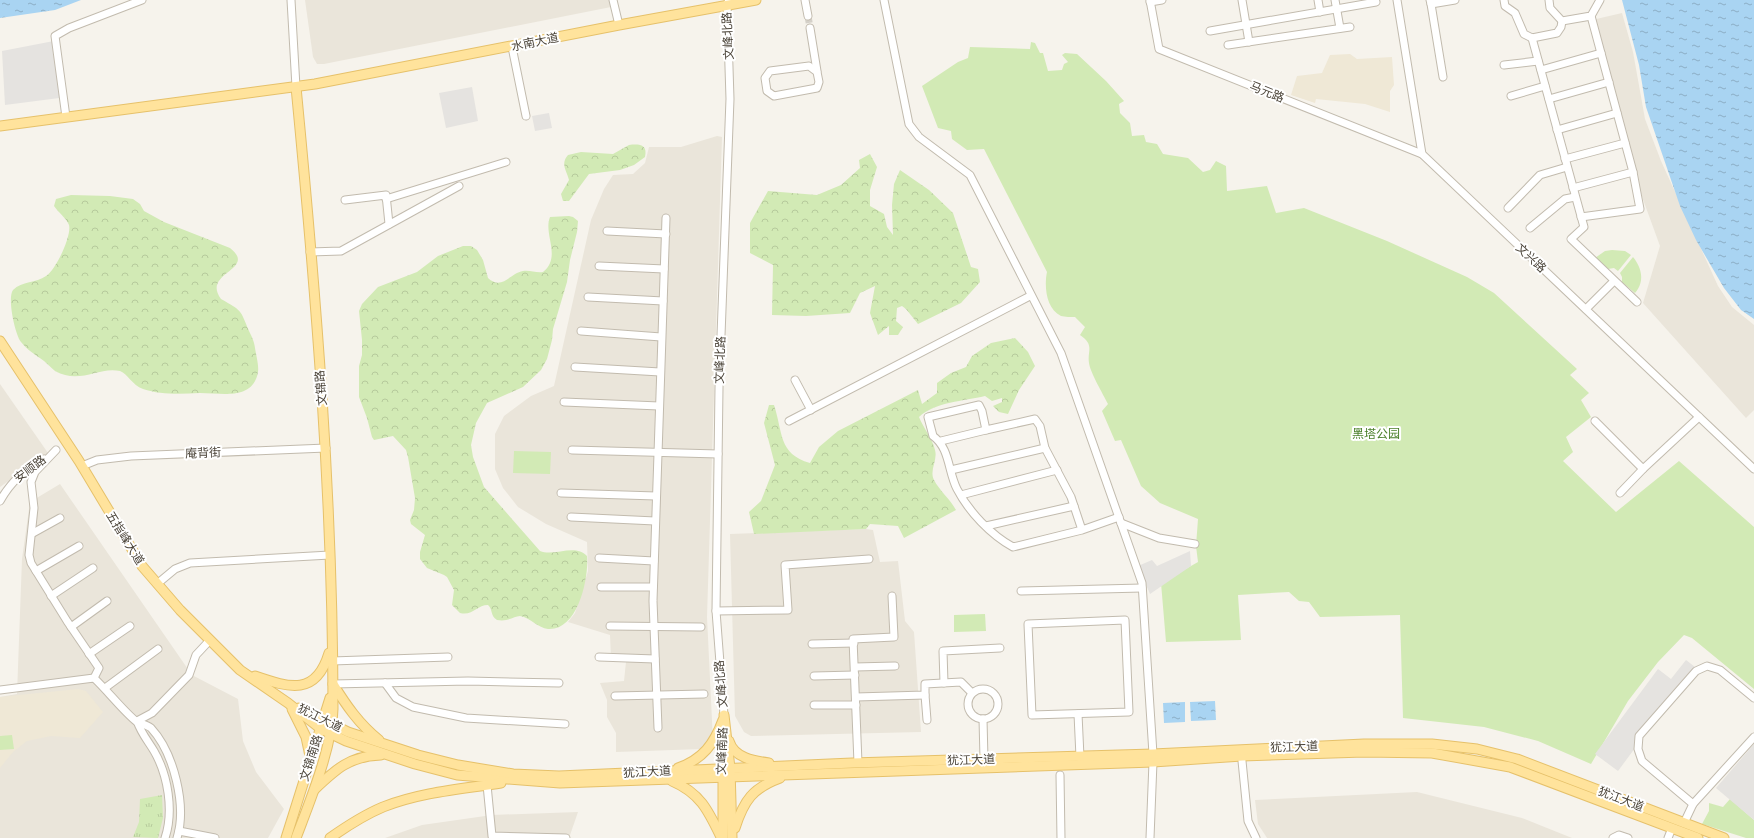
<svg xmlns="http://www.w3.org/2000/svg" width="1754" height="838" font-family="Jost,'Noto Sans SC',sans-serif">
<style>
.residential{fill:#eae5da}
.education{fill:#efe8d6}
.grass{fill:url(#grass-tufts)}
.forest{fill:url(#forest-crowns)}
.park{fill:#d2eab5}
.parking{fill:#e5e3e0}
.water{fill:url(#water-ripples)}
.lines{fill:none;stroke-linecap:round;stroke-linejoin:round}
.minor-tunnel{stroke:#d4d0c8;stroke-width:7;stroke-dasharray:7 3.5;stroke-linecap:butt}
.minor-casing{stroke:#c2bbae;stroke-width:9}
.major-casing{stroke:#e6c16a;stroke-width:11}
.minor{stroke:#fff;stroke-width:7}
.major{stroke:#ffe39c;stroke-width:9}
.labels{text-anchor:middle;stroke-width:4;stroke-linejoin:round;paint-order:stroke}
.street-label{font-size:12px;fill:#4b4439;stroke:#fff}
.park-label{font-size:12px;fill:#4a7f2a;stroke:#fff}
</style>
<defs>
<pattern id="grass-tufts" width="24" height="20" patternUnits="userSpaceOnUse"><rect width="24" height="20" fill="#d2eab5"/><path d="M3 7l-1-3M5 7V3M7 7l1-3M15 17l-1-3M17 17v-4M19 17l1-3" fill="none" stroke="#b6ca9c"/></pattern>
<pattern id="forest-crowns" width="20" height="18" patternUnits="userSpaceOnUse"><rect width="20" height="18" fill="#d2eab5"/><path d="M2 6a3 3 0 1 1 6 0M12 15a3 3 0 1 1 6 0" fill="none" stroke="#b6ca9c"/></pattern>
<pattern id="water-ripples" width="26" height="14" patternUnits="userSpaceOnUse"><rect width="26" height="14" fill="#a9d4f2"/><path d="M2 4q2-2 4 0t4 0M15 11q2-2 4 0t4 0" fill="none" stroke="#8caec5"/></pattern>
</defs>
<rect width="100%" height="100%" fill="#f6f3ec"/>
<g class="residential">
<polygon points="305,0 610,0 611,7 324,64 317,64 313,57"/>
<polygon points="1622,13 1633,52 1645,119 1661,161 1718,286 1732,307 1754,325 1754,410 1746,418 1643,303 1660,246 1633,172 1592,20"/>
<polygon points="717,136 722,137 707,617 713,741 702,749 616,752 616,733 607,717 607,700 600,683 624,681 626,662 611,658 610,635 568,622 575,613 588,571 587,542 546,524 518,507 503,488 495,469 495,434 504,416 531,396 554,386 591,220 604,189 613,175 633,174 645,163 649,147 681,147"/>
<polygon points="0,384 48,453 0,487"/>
<polygon points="60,484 192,675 238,699 243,741 256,772 284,809 268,838 0,838 0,697 17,694 22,559 30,502"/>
<polygon points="866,529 873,530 880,562 898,561 905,621 914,632 921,732 751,736 744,732 735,716 730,534"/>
<polygon points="1417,792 1522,818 1572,838 1267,838 1258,824 1255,800"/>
<polygon points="578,812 569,838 385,838 422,825 492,815"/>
</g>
<g class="education">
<polygon points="1350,54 1357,59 1392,57 1394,85 1390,91 1390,112 1365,104 1316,99 1315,103 1291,95 1297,76 1322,73 1330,55"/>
<polygon points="78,689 86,691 103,712 80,738 51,736 27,741 13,752 0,768 0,697"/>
</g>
<polygon class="grass" points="162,795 163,818 158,838 133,837 139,822 140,799"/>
<g class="forest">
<path d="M629,145c10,-1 19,-1 16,12l-11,8 -14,5 -31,4 -20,27h-6l-2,-7 8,-14c-2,-9 -9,-16 -1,-25l13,-3 32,2z"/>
<polygon points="870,154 877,167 870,190 870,206 884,214 887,227 893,235 892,205 894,184 900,170 929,190 953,213 971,267 978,269 980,282 961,303 918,324 906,309 902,306 897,308 896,321 903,327 898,335 889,335 889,326 878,335 870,313 875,286 860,293 850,313 806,316 772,315 773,265 750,253 750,223 768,191 817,195 841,185 860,168 859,160"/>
<path d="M71,195l39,1 23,3 7,5 4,7 20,11 66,26c28,22 -29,24 -9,51 21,12 19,10 28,32 3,6 5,10 6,17 1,7 4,17 3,24 -5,29 -37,21 -58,21 -19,1 -39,2 -57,-4 -11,-4 -15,-15 -23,-18 -21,-5 -40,14 -65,0 -4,-3 -7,-7 -11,-10 -8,-6 -17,-11 -23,-19 -6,-8 -14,-44 -8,-52 9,-9 23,-7 33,-14 10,-6 26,-41 23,-51 -2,-6 -11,-13 -15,-19l2,-7z"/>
<path d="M569,216l4,1 5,4 -1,11 -7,28 -3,22 -14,47 -1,11 -5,19 -6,11 -18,17 -36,16 -11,20 -5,22 2,12 11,30 56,64c14,6 35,-8 47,5 2,22 -9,75 -39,73 -10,-1 -17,-11 -28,-13 -6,0 -11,6 -23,4 -7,-4 -4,-11 -9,-15 -11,0 -15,11 -28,8l-8,-8 2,-15 -7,-13 -3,-2 -17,-7 -7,-9v-7l5,-17 -14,-11 -1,-4 4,-10 1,-12 -7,-41 -2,-7 -13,-14 -19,4 -2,-3 -5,-19 -8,-21v-31l3,-11v-15l-3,-29 3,-7 16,-17 39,-15 21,-16 25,-10h8l6,4 6,10 5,18c14,13 22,-5 35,-7 7,-1 13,2 20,1 19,-15 0,-38 7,-55z"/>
<path d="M1015,338l13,14 7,14 -16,24 -11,24 -9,-2 -6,-6 9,-4v-4l-10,3 -7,-5c-21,5 -50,6 -66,21 4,10 14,23 16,33 3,10 -6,20 -1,30 5,10 16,19 22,30l-52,28 -6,-12 -28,-2 -4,5 -112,5 -5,-22 12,-11 14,-36 -11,-42 5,-18h5c9,27 4,49 36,58l9,-16 19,-16 80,-41 4,14 15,-11v-10l14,-10 15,-6 6,-11 19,-13z"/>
</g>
<g class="park">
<path d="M1031,42l4,1 5,10h3l5,18 14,-1 2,-6 4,-2 -6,-7 3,-2 12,1 29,27 18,20 -5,3 1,9 10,10 2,13 12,-1 2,7 11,2 6,10 25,4 15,14 7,-2 6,-9 10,5 1,25 40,-5 9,27 28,-5 83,33 80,36 27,16 83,76 -7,6 19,18 -8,7 10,17 -25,20 7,15 -10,9 53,51 63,-51 75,66v162l-62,-51 -8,-3 -26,27 -30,39 -37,63 -53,-23 -54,-14 -81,-9 -3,-103 -80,2 -11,-15 -10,-1 -10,-9 -51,3 3,45 -75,2 -5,-59 37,-21 -2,-16 2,-27 -38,-16 -19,-17 -20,-46 -6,1 -13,-30 6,-7c-5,-10 -18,-32 -19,-41 -2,-12 6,-18 -9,-28l5,-8 -10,-10c-4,0 -10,0 -14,-1 -15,-7 -17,-30 -14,-44l-63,-123 -17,1 -15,-11 -1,-8 -13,-3 -16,-42 36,-24 10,-4 2,-11 60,2z"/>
<polygon points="1612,250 1625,251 1631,255 1618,271 1614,268 1608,269 1595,258 1605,251"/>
<path d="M1633,257c9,11 12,25 2,36l-13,-11v-5l-2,-4z"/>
<polygon points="514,451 551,452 550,474 513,473"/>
<polygon points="985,614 986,631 954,632 954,615"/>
<polygon points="12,735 14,749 0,750 0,736"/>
<polygon points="1730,799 1754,820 1754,838 1746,838 1702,824 1709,811 1709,803 1723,807"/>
</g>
<g class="parking">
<polygon points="59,40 67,97 5,105 2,51"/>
<polygon points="472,87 478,121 446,128 439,93"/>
<polygon points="549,113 552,128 535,131 532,116"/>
<polygon points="1190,551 1191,566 1150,594 1138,566 1152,560 1157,566"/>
<polygon points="1686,660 1695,667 1618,771 1595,754 1658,669 1671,679"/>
<polygon points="1754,744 1754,820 1716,788"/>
</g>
<g class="water">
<polygon points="0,0 81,0 55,10 0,18"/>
<polygon points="1622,0 1754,0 1754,319 1741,310 1724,288 1696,240 1680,206 1646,107 1639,65"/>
<polygon points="1215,701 1216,720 1191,721 1190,702"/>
<polygon points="1185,702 1185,722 1164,723 1163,703"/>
</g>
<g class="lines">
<polyline class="minor-tunnel" points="808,16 810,28"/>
<defs>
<g id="minor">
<polyline points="291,0 296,87"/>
<polyline points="613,0 619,25"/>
<polyline points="805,0 808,16"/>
<polyline points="884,0 909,124 919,137 970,175 1061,353 1142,583 1153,754"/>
<polyline points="1150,0 1159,49 1422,154"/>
<polyline points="1242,0 1249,42"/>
<polyline points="1318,0 1320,12"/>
<polyline points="1335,0 1340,28"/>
<polyline points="1397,0 1422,154 1754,469"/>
<polyline points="1430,0 1431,4 1455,0"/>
<polyline points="1504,0 1505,6 1515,13 1524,34 1532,38 1557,33 1561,27 1562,21"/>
<polyline points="1549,0 1550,8 1562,21 1591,16 1600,0"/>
<polyline points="1150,2 1162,0"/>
<polyline points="1431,4 1443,77"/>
<polyline points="810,28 817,71"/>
<polyline points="1210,31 1376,2"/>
<polyline points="1532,38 1584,227 1571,239 1637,302"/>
<polyline points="1228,45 1350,27"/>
<polyline points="512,47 526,116"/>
<polyline points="1504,65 1538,61"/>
<polygon points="809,66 817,72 819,82 817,88 774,96 767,91 765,78 770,71"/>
<polyline points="1541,70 1601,53"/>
<polyline points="1511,96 1545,86"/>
<polyline points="1549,99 1609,82"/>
<polyline points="66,117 55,36 69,28 142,0"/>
<polyline points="1557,130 1617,113"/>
<polyline points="1565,159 1625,143"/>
<polyline points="1573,188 1633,172"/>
<polyline points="386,199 506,162"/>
<polyline points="345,200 386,195 389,224"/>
<polyline points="1508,208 1540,175 1567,167"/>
<polyline points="1581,217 1640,209 1633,172 1591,16"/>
<polyline points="1530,228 1565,199 1575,197"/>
<polyline points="607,231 666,234"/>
<polyline points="310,252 341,251 459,186"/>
<polyline points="599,266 664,269"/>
<polyline points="588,297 663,301"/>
<polyline points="1586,309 1614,281"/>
<polyline points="581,331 661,337"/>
<polyline points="575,367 660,372"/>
<polyline points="795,380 811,410"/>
<polyline points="564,402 659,406"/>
<polyline points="789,421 1030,296"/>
<polyline points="1595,421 1643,469 1699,417"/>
<polyline points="941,441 986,430"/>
<polyline points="56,450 35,472 31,482 34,508 29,555 31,563 67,621 99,668 94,678"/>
<polyline points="572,450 718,454"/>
<polyline points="82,466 97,460 131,456 326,448"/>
<polyline points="951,470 1045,448"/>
<polyline points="561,493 656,496"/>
<polyline points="1620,493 1643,469"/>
<polyline points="961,495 1057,470"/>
<path d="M0,501c12,-21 23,-29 44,-42"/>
<polyline points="571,517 655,521"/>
<polyline points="1121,523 1159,538 1195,544"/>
<polyline points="986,526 1074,506"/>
<path d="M1082,530l-69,17c-22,-12 -44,-35 -56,-58 -9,-17 -7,-41 -24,-53l-5,-19 51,-12 3,6 4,19 49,-11 5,7 5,22 26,49 11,33 37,-13"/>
<polyline points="33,533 60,518"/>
<polyline points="599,558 654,561"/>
<polyline points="36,571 79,546"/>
<polyline points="157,584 175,569 190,563 330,555"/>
<polyline points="601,587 653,587"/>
<polyline points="1021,591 1142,588"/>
<polyline points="51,596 93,568"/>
<polyline points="716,611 788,610 785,565 869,559"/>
<polygon points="1125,620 1129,712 1032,715 1028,624"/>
<polyline points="610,626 701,627"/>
<polyline points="71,627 107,601"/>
<polyline points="812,644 854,643"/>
<polyline points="89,654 130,626"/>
<polyline points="599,657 655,659"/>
<polyline points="332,661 448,657"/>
<polyline points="855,667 895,666"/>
<polyline points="814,676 855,675"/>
<polyline points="385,683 396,698 413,707 466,718 565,724"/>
<polyline points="944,683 943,651 1000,648"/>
<polyline points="333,684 468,681 559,683"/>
<polyline points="105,688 158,649"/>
<circle cx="983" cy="704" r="15"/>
<path d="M0,690l94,-12c12,11 31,35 43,44 5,2 10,3 14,6 23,25 36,78 26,110"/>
<polyline points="925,695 927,720"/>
<polyline points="615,696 704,694"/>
<polyline points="856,697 925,695 925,684 961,682 972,693"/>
<polyline points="814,705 856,705"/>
<polyline points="1078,714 1080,757"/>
<polyline points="724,715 716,611 719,388 730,99 727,4 729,0"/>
<polyline points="983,719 984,759"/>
<path d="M137,721c4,12 11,20 17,30 14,24 20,60 11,87"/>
<polyline points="137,721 152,713 189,675 196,655 210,640"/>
<polyline points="658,728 653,601 666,218"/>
<polyline points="1241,751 1248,821 1256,838"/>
<polyline points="858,763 853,639 894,637 892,596"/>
<polyline points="1060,775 1061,838"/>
<polyline points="487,785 492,836 566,838"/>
<polyline points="1693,804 1642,761 1638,749 1639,736 1696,671 1707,666 1720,670 1754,698"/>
<polyline points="1684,823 1693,804 1754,737"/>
<polyline points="179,831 215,838"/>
<polyline points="1150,838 1153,762"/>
<polyline points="1613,838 1619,835 1628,838"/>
<polyline points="1668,838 1672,828"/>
</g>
<g id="major">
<polyline points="0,126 315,84 619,25 756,0"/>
<polyline points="0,341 79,461 142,566 180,610 240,670 288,703 321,729 346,741 415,764 457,775 560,783 1153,762 1242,756 1364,752 1432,753 1510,767 1698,838"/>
<path d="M255,676c35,12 61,20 74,-23"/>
<path d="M333,684c13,21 26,40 46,56"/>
<polyline points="299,708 348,732 418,755 458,765 513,774 559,776 852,763 1153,754 1364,744 1432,744 1477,749 1517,759 1724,838"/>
<polyline points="292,709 306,737 310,756"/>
<polyline points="724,715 730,768 732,838"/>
<path d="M729,741c5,17 25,20 40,22"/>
<polyline points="723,744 723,838"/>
<path d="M678,768c25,-9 36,-24 45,-48"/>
<path d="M672,781c28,12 36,29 49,56"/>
<path d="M315,789c21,-20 35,-33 66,-34"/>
<path d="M735,828c9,-28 18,-40 45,-50"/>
<polyline points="286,838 330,698"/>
<path d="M296,838c14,-37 36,-90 37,-129 0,-208 -17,-415 -37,-622"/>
<path d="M330,838c17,-12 34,-23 53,-31 38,-15 79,-18 118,-24"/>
</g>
</defs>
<use href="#minor" class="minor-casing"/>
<use href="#major" class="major-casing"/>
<use href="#minor" class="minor"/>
<use href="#major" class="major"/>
</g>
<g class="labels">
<g class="street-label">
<text transform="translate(728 36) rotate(-93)" y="4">文峰北路</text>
<text transform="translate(535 42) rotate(-12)" y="4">水南大道</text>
<text transform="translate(1267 92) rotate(22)" y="4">马元路</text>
<text transform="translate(1531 258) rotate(43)" y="4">文兴路</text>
<text transform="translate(720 360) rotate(-88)" y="4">文峰北路</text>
<text transform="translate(321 388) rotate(-95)" y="4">文锦路</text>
<text transform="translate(203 453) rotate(-2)" y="4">庵背街</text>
<text transform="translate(30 469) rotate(-37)" y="4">安顺路</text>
<text transform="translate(125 538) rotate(58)" y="4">五指峰大道</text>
<text transform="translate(721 684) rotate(-95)" y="4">文峰北路</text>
<text transform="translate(320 718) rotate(26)" y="4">犹江大道</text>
<text transform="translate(1294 747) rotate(-2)" y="4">犹江大道</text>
<text transform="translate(722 751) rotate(-88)" y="4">文峰南路</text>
<text transform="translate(311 758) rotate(-72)" y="4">文锦南路</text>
<text transform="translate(971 760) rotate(-2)" y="4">犹江大道</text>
<text transform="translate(647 772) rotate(-3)" y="4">犹江大道</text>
<text transform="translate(1621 799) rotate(21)" y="4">犹江大道</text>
</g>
<g class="park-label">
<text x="1376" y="438">黑塔公园</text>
</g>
</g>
</svg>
